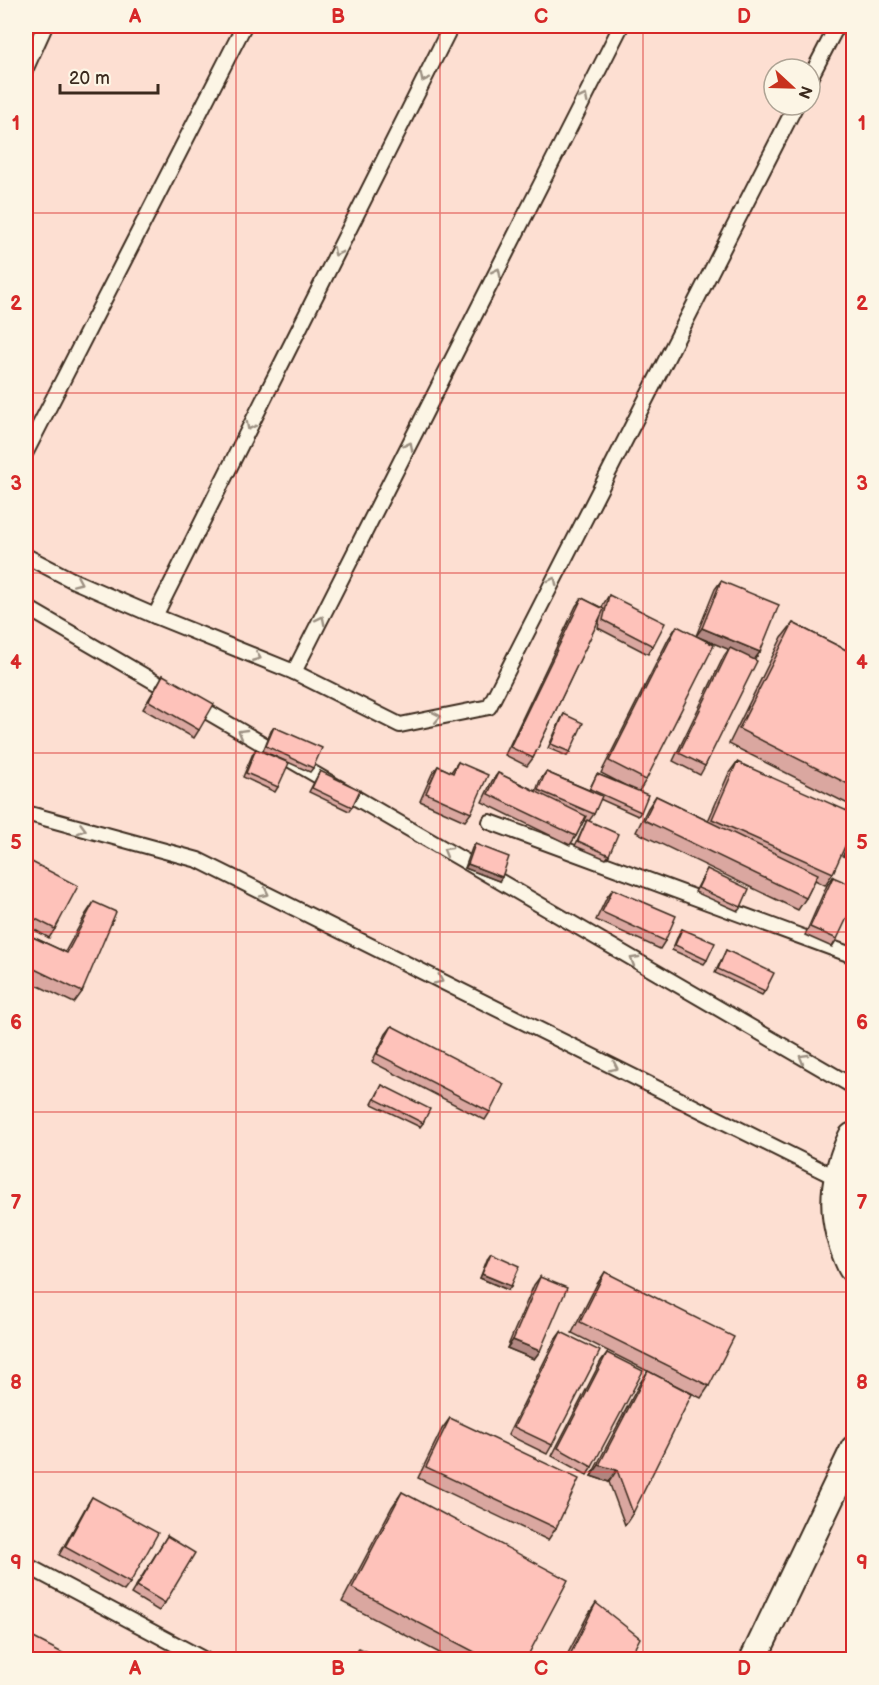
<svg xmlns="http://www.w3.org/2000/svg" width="879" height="1685" font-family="'Balsamiq Sans',sans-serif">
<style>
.built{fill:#fddfd2;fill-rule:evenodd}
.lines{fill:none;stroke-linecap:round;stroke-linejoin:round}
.service-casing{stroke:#3b2a1e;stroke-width:18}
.minor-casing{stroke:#3b2a1e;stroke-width:30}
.tertiary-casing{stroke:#3b2a1e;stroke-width:36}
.service{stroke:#fcf5e5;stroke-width:14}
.minor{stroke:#fcf5e5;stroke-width:26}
.tertiary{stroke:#fcf5e5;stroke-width:32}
.wall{fill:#daa7a0;stroke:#3b2a1e;stroke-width:1.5}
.shaded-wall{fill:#b28882;stroke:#3b2a1e;stroke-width:1.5}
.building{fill:#fec2ba;stroke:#3b2a1e;stroke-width:1.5}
.oneway{stroke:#9c9082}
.grid{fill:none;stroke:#d62828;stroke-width:1.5;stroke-opacity:0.55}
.neatline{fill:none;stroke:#d62828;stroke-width:2}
.grid-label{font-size:20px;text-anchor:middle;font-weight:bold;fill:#d62828}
</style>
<rect width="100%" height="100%" fill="#fcebdc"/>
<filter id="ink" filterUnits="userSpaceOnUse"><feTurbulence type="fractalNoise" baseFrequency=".0167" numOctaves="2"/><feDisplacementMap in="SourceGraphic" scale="12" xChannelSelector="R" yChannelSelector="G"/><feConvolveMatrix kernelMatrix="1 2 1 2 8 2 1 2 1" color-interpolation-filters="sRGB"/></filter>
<g filter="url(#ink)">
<path class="built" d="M26,26h827v1633l-827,1zM774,69h36v36h-36z"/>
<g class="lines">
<defs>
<g id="service">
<polyline points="26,68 45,26"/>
<polyline points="810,78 837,26"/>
<polyline points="26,452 244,26"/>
<polyline points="26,556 72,580 155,616 294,672 400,725 489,707 796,105"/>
<polyline points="26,607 172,692"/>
<polyline points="155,616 451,26"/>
<polyline points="294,672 621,26"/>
<polyline points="194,704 854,1087"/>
<polyline points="26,813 198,860 839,1179"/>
<polyline points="490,822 854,956"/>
<polyline points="26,1565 205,1660"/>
</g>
<polyline id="minor" points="753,1660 854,1449"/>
<path id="tertiary" d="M854,1139c-21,45 -21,82 0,127"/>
</defs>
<use href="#service" class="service-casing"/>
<use href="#minor" class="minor-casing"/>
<use href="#tertiary" class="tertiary-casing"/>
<use href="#service" class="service"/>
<use href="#minor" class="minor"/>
<use href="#tertiary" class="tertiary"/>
</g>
<g class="wall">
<polygon points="854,114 854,131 847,127"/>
<polygon points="721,581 760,652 754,660 705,766 700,775 673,761 724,656 729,649 696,636 715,589"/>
<polygon points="609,595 653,646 648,654 598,628 600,617 533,758 527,766 505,755 576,606 582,598 602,608 604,603"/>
<polygon points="793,623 854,654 854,807 729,744 782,637"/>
<polygon points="677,626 646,780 639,791 641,812 638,816 600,799 594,814 589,821 609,855 606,859 575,846 586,822 584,820 576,836 570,845 482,802 492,781 498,773 536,791 540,780 546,772 589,790 597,774 628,787 601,773 669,638"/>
<polygon points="163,675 199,730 194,738 143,709"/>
<polygon points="564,714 570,752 567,756 548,748 561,719"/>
<polygon points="274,727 313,768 310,772 263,751 271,731"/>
<polygon points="256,749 278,787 275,792 243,777 253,753"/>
<polygon points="458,762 471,813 465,821 420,801 432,774 438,766 451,772"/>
<polygon points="737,762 833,873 825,885 815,880 806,898 798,910 636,832 648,808 656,796 708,821 729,773"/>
<polygon points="320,771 352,807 349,811 309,792"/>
<polygon points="854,829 854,860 843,856"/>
<polygon points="475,844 499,881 465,868 472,848"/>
<polygon points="26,859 55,929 49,938 26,925"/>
<polygon points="707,869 741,907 738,911 695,892"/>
<polygon points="833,877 837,939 832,947 805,935 827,885"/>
<polygon points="613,889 665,941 660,949 596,920 607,897"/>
<polygon points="94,902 82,992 74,1003 26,980 26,934 65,952 86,914"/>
<polygon points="682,929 707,960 704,964 672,950 679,933"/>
<polygon points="726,950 765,991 762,995 715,973"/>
<polygon points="392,1026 490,1112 485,1120 372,1062 386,1034"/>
<polygon points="382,1085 423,1123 420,1127 372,1104"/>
<polygon points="491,1253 508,1290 480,1278 488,1257"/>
<polygon points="605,1272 709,1386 701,1398 572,1333 597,1284"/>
<polygon points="540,1277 540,1351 534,1359 507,1348 534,1285"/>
<polygon points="561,1332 552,1445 547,1454 508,1435 555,1340"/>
<polygon points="607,1353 592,1467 587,1475 552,1456 601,1361"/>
<polygon points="648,1371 633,1513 625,1525 609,1482 591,1476 640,1383"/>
<polygon points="450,1418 556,1528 548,1540 418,1478 442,1429"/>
<polygon points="402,1492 526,1659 451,1659 342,1602 392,1507"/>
<polygon points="92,1497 130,1583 124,1591 59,1555 87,1505"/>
<polygon points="167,1536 165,1603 159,1611 131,1594"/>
<polygon points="596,1603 629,1659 565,1659 588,1615"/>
</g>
<g class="shaded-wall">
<polygon points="702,628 760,652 754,660 696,636"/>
<polygon points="845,852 854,855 854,860 843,856"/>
<polygon points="468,864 502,877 499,881 465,868"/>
<polygon points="482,1274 511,1286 508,1290 480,1278"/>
<polygon points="513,1340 540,1351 534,1359 507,1348"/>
<polygon points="599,1465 617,1470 609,1482 591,1476"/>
</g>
<g class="building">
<polygon points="721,581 779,605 760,652 702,628"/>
<polygon points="609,595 665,623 653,646 603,620"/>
<polygon points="582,598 604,609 533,758 510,747"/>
<polygon points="793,623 854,654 854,787 739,729"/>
<polygon points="677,626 714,645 646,780 609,761"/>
<polygon points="730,648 757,661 705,766 679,753"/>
<polygon points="163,675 214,704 199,730 149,701"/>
<polygon points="564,714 583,723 570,752 551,744"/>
<polygon points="274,727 322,748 313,768 266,746"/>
<polygon points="256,749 289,763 278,787 246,773"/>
<polygon points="458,762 488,775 471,813 426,793 438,766 453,773"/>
<polygon points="737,762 854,814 854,826 833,873 712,819"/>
<polygon points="320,771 360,790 352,807 312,788"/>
<polygon points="546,772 602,796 594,814 538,790"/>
<polygon points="498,773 586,816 576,836 488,794"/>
<polygon points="597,774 648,795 641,812 590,789"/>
<polygon points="656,796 818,874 806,898 644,820"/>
<polygon points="587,820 618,834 609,855 578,841"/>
<polygon points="854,832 854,855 845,852"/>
<polygon points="475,844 509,857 502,877 468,864"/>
<polygon points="26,859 78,886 55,929 26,914"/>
<polygon points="707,869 749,889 741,907 698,888"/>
<polygon points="833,877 854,886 854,903 837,939 810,927"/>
<polygon points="613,889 676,916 665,941 602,912"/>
<polygon points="94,902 116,912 82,992 26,965 26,934 67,953"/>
<polygon points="682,929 715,943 707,960 675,945"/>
<polygon points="726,950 774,973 765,991 718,969"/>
<polygon points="392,1026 504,1084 490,1112 377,1054"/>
<polygon points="382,1085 430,1109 423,1123 375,1099"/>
<polygon points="491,1253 520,1266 511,1286 482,1274"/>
<polygon points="605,1272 734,1337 709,1386 580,1322"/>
<polygon points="540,1277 567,1288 540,1351 513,1340"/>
<polygon points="561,1332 600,1351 552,1445 514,1427"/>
<polygon points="607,1353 643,1371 592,1467 558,1448"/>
<polygon points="648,1371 692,1394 633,1513 617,1470 599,1465"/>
<polygon points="450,1418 579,1479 556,1528 426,1467"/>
<polygon points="402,1492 568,1580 526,1659 488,1659 352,1588"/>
<polygon points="92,1497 158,1533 130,1583 65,1547"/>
<polygon points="167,1536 195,1553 165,1603 137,1586"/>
<polygon points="596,1603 640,1638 629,1659 568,1659"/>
<polygon points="26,1634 74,1659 26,1659"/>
<polygon points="359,1648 384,1659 354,1659"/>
</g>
<defs><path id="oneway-chevron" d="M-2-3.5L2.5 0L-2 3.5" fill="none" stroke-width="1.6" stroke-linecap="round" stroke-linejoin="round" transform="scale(1.5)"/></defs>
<g class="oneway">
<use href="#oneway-chevron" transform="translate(424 78) rotate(117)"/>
<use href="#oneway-chevron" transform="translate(584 98) rotate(-63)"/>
<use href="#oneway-chevron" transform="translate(337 252) rotate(117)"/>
<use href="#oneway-chevron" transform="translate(497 272) rotate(-63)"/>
<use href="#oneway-chevron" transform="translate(250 426) rotate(117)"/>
<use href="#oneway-chevron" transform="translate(409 446) rotate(-63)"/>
<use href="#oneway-chevron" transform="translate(553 581) rotate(-63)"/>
<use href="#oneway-chevron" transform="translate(78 582) rotate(24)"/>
<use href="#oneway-chevron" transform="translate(321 620) rotate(-63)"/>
<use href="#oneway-chevron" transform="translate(257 657) rotate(22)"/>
<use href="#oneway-chevron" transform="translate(437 717) rotate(-11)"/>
<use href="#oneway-chevron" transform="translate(242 733) rotate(-150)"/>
<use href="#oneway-chevron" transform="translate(82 829) rotate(15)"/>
<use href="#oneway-chevron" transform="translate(447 851) rotate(-150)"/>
<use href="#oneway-chevron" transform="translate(265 893) rotate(26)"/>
<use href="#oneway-chevron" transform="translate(634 960) rotate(-150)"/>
<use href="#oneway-chevron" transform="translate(439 980) rotate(26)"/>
<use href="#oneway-chevron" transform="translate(803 1058) rotate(-150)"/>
<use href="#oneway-chevron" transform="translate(614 1067) rotate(26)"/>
</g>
</g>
<path class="grid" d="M236,26v1634M440,26v1634M643,26v1634M26,213h828M26,393h828M26,573h828M26,753h828M26,932h828M26,1112h828M26,1292h828M26,1472h828"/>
<rect width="879" height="1685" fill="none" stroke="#fcf5e5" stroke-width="66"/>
<g transform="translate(792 87) rotate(112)"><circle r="28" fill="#fcf5e5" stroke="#afa495" stroke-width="1.5"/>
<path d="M0-4.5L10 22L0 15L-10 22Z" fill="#c8321e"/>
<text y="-9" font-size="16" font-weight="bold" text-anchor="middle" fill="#3b2a1e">N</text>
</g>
<path d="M60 84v9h98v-9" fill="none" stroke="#3b2a1e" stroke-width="3"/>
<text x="69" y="84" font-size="18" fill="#3b2a1e" stroke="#fcf5e5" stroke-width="4.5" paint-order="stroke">20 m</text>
<rect x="33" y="33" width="813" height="1619" class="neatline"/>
<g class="grid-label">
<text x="135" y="23">A</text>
<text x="338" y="23">B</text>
<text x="541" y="23">C</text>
<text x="744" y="23">D</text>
<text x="16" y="130">1</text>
<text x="862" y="130">1</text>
<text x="16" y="310">2</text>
<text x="862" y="310">2</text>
<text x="16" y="490">3</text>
<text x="862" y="490">3</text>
<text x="16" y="669">4</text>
<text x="862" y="669">4</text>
<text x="16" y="849">5</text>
<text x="862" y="849">5</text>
<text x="16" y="1029">6</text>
<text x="862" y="1029">6</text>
<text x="16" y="1209">7</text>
<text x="862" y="1209">7</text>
<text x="16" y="1389">8</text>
<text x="862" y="1389">8</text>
<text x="16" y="1569">9</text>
<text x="862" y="1569">9</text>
<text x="135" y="1675">A</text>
<text x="338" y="1675">B</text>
<text x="541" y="1675">C</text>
<text x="744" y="1675">D</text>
</g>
</svg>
